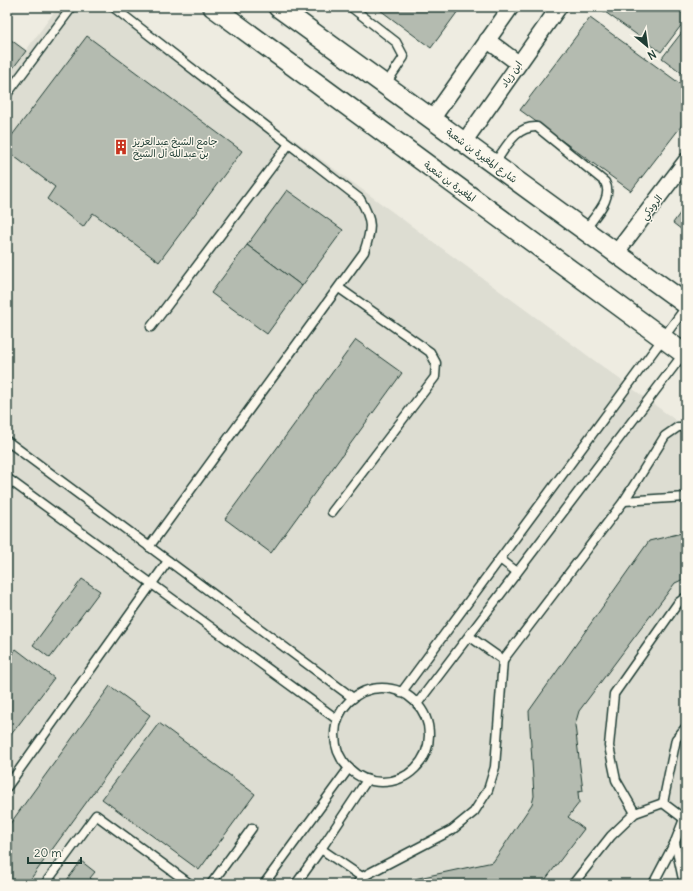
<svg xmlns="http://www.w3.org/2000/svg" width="693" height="891" font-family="Delius,'Playpen Sans Arabic',sans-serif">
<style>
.built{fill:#ddddd2}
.building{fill:#b4bbb0;stroke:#1f3d34}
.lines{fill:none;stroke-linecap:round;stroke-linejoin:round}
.service-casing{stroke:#1f3d34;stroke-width:11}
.minor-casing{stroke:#1f3d34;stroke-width:18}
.tertiary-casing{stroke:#1f3d34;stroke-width:22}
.service{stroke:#fbf7ec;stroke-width:8}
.minor{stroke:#fbf7ec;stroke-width:15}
.tertiary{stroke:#fbf7ec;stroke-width:19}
.labels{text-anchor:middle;stroke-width:3;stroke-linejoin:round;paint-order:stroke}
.street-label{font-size:10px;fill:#1f3d34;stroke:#fbf7ec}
.poi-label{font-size:10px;fill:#1f3d34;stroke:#fbf7ec;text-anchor:start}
</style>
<rect width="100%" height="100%" fill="#eeece1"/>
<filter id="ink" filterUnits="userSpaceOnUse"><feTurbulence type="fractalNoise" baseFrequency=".025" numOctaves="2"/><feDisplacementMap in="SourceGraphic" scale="8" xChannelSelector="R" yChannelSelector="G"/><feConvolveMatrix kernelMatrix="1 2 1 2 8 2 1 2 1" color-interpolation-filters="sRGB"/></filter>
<g filter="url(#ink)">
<polygon class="built" points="58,7 114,7 686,428 686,839 651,884 7,884 7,76"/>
<g class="building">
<polygon points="376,7 461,7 431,48"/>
<polygon points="598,7 686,7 686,19 661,52"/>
<polygon points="590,18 686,88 686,120 631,191 520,110"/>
<polygon points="686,27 686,76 662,58"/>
<polygon points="87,36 242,151 159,262 93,213 83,227 47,199 55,187 7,151 7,142"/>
<polygon points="7,37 26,51 7,76"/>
<polygon points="287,190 343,230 302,286 247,245"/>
<polygon points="686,205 686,233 673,223"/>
<polygon points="247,245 302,286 267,334 211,293"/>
<polygon points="356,340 402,373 271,553 225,519"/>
<polygon points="686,532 686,578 675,583 579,711 575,725 583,791 578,792 579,803 568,817 584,829 542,884 407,884 414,879 493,862 532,804 534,796 529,711 649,541"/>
<polygon points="82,579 100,591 50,658 33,645"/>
<polygon points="16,649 54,678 7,740 7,661"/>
<polygon points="110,686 150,715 27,884 7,884 7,828"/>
<polygon points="159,723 255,794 199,870 102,799"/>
<polygon points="81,861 95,872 90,878 98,884 64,884"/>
</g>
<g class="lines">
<defs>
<g id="service">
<path d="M113,7l247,192c13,22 12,30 4,53l-215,295"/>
<polyline points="351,7 396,42 404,57 385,85"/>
<polyline points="7,94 72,7"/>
<path d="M494,164c12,-16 21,-38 43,-37l68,55c9,17 -11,34 -20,48"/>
<polyline points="151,327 289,144"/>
<polyline points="7,441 353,698"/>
<polyline points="7,478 338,720"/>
<polyline points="624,501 686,497"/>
<polyline points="332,512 435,377 436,363 430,352 339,288"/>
<polyline points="500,559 517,572"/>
<polyline points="469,636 503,660 624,501 665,436 678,427 686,427"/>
<circle cx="382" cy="735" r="47"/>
<polyline points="401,693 686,307"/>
<polyline points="417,704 684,353"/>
<polyline points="7,787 168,561"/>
<polyline points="663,803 676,739 686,727"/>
<polyline points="635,813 616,780 609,746 614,694 678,603 686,597"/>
<polyline points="675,842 684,884"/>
<polyline points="321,849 362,877 452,830 474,812 488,790 495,767 503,660"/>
<polyline points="45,884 96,815 190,884"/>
<polyline points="211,884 252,828"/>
<polyline points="264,884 349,768"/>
<polyline points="296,884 321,849 367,780"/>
<polyline points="357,884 362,877"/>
<polyline points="573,884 611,836 635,813 663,803 683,818"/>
<polyline points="653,884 675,842 686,814"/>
</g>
<g id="minor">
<polyline points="487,40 518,63"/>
<polyline points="432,119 511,7"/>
<polyline points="464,142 559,7"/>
<polyline points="616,253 686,161"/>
</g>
<g id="tertiary">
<polyline points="213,7 686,355"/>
<polyline points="278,7 686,304"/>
</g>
</defs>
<use href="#service" class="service-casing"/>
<use href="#minor" class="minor-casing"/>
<use href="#tertiary" class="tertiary-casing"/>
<use href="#service" class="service"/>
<use href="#minor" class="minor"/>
<use href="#tertiary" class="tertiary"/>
</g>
</g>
<defs>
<symbol id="building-bare" viewBox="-9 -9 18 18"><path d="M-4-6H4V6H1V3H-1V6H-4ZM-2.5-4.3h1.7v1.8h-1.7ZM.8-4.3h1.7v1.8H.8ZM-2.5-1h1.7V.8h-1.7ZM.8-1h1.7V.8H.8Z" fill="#c8321e" stroke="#fbf7ec" stroke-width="2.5" paint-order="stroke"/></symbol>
</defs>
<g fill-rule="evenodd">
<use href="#building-bare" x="110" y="136" width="22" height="22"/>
</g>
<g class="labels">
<g class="street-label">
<text transform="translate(511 74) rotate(-55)" y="4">ابن زياد</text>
<text transform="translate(482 155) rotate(36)" y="4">شارع المغيرة بن شعبة</text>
<text transform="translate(450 181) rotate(36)" y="4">المغيرة بن شعبة</text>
<text transform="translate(651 207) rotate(-53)" y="4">الرودكي</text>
</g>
<g class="poi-label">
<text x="133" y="145">جامع الشيخ عبدالعزيز<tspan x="133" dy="12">بن عبدالله أل الشيخ</tspan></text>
</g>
</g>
<rect width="693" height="891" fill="none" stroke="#fbf7ec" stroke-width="24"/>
<rect x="12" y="12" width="669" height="867" fill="none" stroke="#1f3d34" stroke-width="1.5" filter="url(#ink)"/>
<g transform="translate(647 46) rotate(151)" stroke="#fbf7ec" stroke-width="3" paint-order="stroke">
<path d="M0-3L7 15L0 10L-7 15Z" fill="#1f3d34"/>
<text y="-6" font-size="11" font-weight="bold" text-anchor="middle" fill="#1f3d34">N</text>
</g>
<path d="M28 857v6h53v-6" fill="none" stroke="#1f3d34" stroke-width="2"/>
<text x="34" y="857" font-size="12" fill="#1f3d34" stroke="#fbf7ec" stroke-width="3" paint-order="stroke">20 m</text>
</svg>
